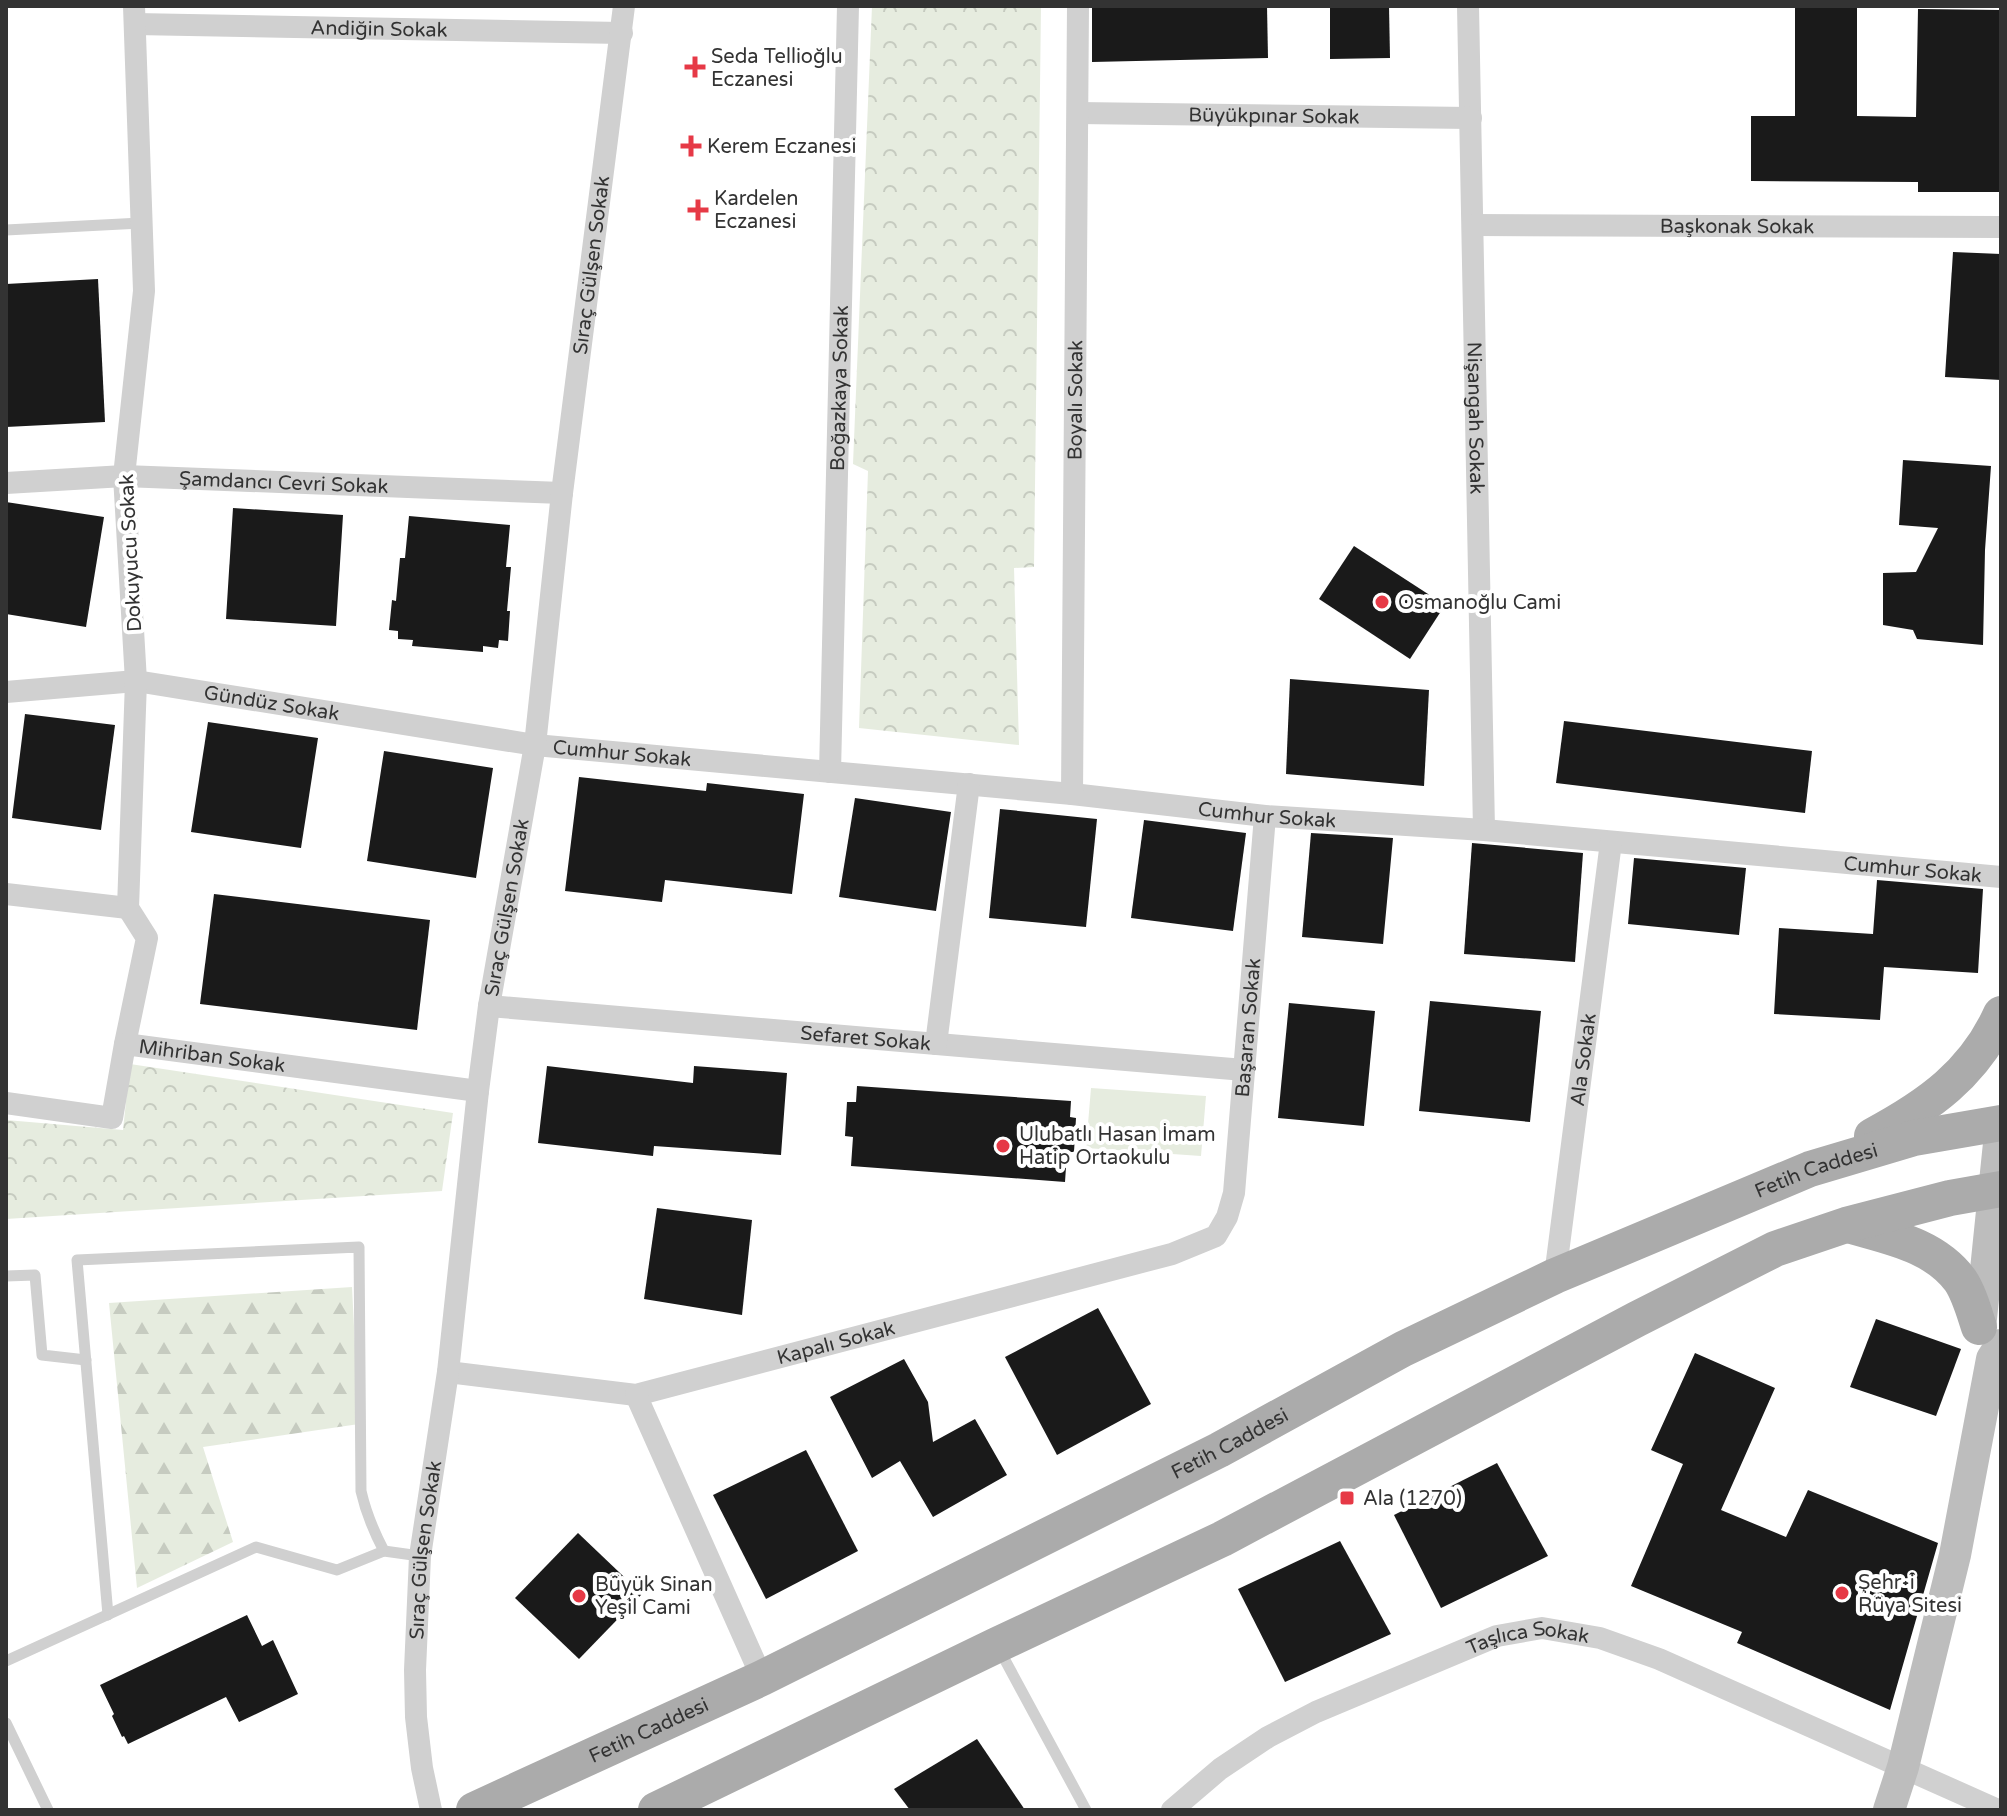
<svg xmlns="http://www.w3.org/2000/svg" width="2007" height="1816" font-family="'Varela Round',sans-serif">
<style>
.grass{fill:#e6ecdf}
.forest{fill:url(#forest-firs)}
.park{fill:url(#park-crowns)}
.building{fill:#1a1a1a}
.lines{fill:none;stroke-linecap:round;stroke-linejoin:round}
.lane{stroke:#d0d0d0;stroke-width:11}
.street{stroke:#d0d0d0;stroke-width:22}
.secondary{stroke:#bdbdbd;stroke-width:32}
.primary{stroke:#ababab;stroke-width:36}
.poi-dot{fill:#e63946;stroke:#fff;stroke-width:3}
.labels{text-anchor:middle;stroke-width:8;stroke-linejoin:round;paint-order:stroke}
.street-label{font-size:20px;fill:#333;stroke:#fff}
.poi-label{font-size:20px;fill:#333;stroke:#fff;text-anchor:start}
</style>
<defs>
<pattern id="forest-firs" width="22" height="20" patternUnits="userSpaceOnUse" patternTransform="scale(2)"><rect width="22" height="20" fill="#e6ecdf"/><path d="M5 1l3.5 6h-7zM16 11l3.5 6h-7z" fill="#c6cbc0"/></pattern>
<pattern id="park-crowns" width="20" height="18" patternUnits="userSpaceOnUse" patternTransform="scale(2)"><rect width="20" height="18" fill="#e6ecdf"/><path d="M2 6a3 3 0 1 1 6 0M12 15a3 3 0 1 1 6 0" fill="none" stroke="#c6cbc0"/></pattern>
</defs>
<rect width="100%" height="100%" fill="#fff"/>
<polygon class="grass" points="1091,1088 1206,1096 1201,1156 1086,1148"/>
<polygon class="forest" points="352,1287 359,1424 203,1447 233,1542 137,1588 109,1303"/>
<g class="park">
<polygon points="872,6 1041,6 1034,567 1014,568 1019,745 859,728 868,471 853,464"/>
<polygon points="130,1064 453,1113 442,1191 6,1219 6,1120 123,1130"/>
</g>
<g class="building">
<polygon points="1092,6 1267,6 1268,58 1092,62"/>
<polygon points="1330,6 1389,6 1390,58 1330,59"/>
<polygon points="1795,6 1857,6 1857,116 1916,117 1918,9 2001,10 2001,192 1918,192 1918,182 1751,181 1751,116 1795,116"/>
<polygon points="1953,252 2001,254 2001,380 1945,377"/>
<polygon points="98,279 105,422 6,427 6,284"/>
<polygon points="1903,460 1991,466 1985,550 1983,645 1917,639 1913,630 1883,625 1883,573 1916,572 1938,528 1899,525"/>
<polygon points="6,502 104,517 86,627 6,614"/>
<polygon points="233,508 343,515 336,626 226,619"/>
<polygon points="409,516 510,525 506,567 511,567 507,611 510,611 508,641 499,640 498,648 483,646 483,652 412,646 413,640 398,639 398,631 389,630 392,600 396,601 400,558 405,558"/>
<polygon points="1354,546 1445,605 1410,659 1319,599"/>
<polygon points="1290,679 1429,690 1424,786 1286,774"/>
<polygon points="25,714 115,725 101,830 12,818"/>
<polygon points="1564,721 1812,751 1805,813 1556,783"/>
<polygon points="208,722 318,738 301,848 191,832"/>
<polygon points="384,751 493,768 476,878 367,861"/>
<polygon points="579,777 706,791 707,783 804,794 792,894 665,880 662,902 565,891"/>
<polygon points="855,798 951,812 936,911 839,897"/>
<polygon points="1000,809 1097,819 1086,927 989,918"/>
<polygon points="1144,820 1246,833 1233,931 1131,918"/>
<polygon points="1311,833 1393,838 1383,944 1302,937"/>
<polygon points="1472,843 1583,853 1575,962 1464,954"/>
<polygon points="1634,858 1746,868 1739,935 1628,924"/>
<polygon points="1877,880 1983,889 1978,973 1884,967 1880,1020 1774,1014 1779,928 1873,934"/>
<polygon points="214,894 430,920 417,1030 200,1004"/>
<polygon points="1430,1001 1541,1011 1530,1122 1419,1111"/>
<polygon points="1289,1003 1375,1011 1364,1126 1278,1118"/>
<polygon points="547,1066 693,1083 694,1066 787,1073 781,1155 654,1146 653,1156 538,1143"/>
<polygon points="857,1086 1071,1101 1070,1117 1076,1118 1074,1152 1067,1152 1065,1182 851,1166 853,1137 845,1136 847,1102 856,1102"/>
<polygon points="657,1208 752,1220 742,1315 644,1299"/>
<polygon points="1098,1308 1151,1404 1057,1455 1005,1357"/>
<polygon points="1876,1319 1961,1349 1936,1416 1850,1387"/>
<polygon points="1695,1353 1775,1388 1721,1510 1786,1537 1808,1490 1938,1543 1890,1710 1737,1643 1742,1632 1631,1586 1683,1464 1651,1450"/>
<polygon points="904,1359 928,1402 933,1442 975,1419 1007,1475 933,1517 900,1461 872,1478 830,1397"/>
<polygon points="806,1450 858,1551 766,1599 713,1495"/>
<polygon points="1497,1463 1548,1556 1441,1608 1394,1515"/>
<polygon points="578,1533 642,1594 579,1659 515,1598"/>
<polygon points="1340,1541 1391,1634 1285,1682 1238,1589"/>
<polygon points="247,1615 262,1646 273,1640 298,1694 239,1722 226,1697 128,1744 124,1736 122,1737 112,1716 114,1714 100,1685"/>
<polygon points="977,1739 1025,1810 910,1810 894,1789"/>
</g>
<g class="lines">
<g class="lane">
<polyline points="6,230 141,223"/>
<polyline points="6,1276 35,1275 42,1355 86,1360"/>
<path d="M108,1615l-31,-355 282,-13 2,244c5,22 13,41 23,60"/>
<polyline points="999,1649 1086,1810"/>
<polyline points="6,1661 256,1547 337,1570 384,1551 420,1556"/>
<polyline points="6,1723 48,1810"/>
</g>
<g class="street">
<path id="s1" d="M1468,6l16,824"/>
<path id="s2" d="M135,24l487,9"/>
<path id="s3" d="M1078,113l393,5"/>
<path id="s4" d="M1473,225l528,2"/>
<path id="s5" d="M6,483l118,-7 438,17"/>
<path id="s6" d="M6,692l130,-11 399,64 537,49 193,22 219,14 517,47"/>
<path id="s7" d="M830,772l18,-766"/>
<path id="s8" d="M1072,794l6,-788"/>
<polyline points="6,894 128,908"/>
<path id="s9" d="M489,1006l755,64"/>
<polyline points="125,1044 147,938 128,908 136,681 124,476 144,291 134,6"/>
<polyline points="936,1044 969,784"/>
<path id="s10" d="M6,1103l106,15 13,-74 353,47"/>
<path id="s11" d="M1555,1276l56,-434"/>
<path id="s12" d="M448,1372l188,23 536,-141 44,-18 11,-19 7,-24 31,-377"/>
<polyline points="636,1395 762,1678"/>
<path id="s13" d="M431,1810l-9,-42 -6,-51 -1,-47 5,-114 28,-184 30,-281 11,-85 46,-261 27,-252 62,-487"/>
<path id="s14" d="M1172,1810l48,-41 48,-32 48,-25 181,-76 45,-8 58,10 59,21 339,151"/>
</g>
<g class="secondary">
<polyline points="1980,1328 2001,1124"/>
<polyline points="1889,1810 1903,1767 1955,1555 1992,1359 2001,1345"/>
</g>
<g class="primary">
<path d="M1872,1136c56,-30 102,-62 129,-122"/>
<path d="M1848,1225c40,12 85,19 112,55 9,13 14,32 19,47"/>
<path id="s15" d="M474,1810l288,-132 457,-228 184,-101 152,-73 255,-107 104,-31 87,-15"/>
<polyline points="656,1810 997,1645 1222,1539 1637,1319 1775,1249 1846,1225 1950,1198 2001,1189"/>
</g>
</g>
<g class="poi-dot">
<path d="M691 55h8v8h8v8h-8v8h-8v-8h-8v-8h8z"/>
<path d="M687 134h8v8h8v8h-8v8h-8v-8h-8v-8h8z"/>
<path d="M694 198h8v8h8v8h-8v8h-8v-8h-8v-8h8z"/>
<circle cx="1382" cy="602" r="8"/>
<circle cx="1003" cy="1146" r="8"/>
<rect x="1339" y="1490" width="16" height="16" rx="4"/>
<circle cx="1842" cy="1593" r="8"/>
<circle cx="579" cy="1596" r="8"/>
</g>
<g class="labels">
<g class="street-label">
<text dy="7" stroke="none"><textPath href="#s2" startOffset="244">Andiğin Sokak</textPath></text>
<text dy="7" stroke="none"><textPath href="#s3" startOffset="196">Büyükpınar Sokak</textPath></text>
<text dy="7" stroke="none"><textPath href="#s4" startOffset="264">Başkonak Sokak</textPath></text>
<text dy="7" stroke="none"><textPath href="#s13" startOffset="1558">Sıraç Gülşen Sokak</textPath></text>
<text dy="7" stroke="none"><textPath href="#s7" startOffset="384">Boğazkaya Sokak</textPath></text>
<text dy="7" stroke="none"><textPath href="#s8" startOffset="394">Boyalı Sokak</textPath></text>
<text dy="7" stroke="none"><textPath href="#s1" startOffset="412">Nişangah Sokak</textPath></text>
<text dy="7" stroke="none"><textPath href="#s5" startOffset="278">Şamdancı Cevri Sokak</textPath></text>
<text transform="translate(130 553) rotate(-93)" y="7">Dokuyucu Sokak</text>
<text dy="7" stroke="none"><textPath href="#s6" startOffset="268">Gündüz Sokak</textPath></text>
<text dy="7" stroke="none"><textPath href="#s6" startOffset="622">Cumhur Sokak</textPath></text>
<text dy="7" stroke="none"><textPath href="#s6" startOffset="1270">Cumhur Sokak</textPath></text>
<text dy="7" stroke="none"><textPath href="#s6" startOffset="1918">Cumhur Sokak</textPath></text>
<text dy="7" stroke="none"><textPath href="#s13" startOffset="910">Sıraç Gülşen Sokak</textPath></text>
<text dy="7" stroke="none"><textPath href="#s12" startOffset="1004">Başaran Sokak</textPath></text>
<text dy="7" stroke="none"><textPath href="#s9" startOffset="378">Sefaret Sokak</textPath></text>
<text dy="7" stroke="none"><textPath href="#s10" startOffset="270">Mihriban Sokak</textPath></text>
<text dy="7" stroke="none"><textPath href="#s11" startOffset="218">Ala Sokak</textPath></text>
<text dy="7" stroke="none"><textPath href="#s15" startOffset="1488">Fetih Caddesi</textPath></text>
<text dy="7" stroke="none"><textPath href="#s12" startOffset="396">Kapalı Sokak</textPath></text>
<text dy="7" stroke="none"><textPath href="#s15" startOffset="840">Fetih Caddesi</textPath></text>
<text dy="7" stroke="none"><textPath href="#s13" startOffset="262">Sıraç Gülşen Sokak</textPath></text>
<text dy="7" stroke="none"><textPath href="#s14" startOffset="402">Taşlıca Sokak</textPath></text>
<text dy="7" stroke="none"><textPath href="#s15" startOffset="192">Fetih Caddesi</textPath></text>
</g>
<g class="poi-label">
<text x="711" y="63">Seda Tellioğlu<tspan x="711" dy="23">Eczanesi</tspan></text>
<text x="707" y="153">Kerem Eczanesi</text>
<text x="714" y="205">Kardelen<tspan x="714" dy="23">Eczanesi</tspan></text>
<text x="1398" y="609">Osmanoğlu Cami</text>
<text x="1019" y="1141">Ulubatlı Hasan İmam<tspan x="1019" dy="23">Hatip Ortaokulu</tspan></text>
<text x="1363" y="1505">Ala (1270)</text>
<text x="1858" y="1589">Şehr-i<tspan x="1858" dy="23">Rüya Sitesi</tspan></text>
<text x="595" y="1591">Büyük Sinan<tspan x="595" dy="23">Yeşil Cami</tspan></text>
</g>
</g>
<rect width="2007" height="1816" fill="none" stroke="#333333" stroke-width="16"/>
</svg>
